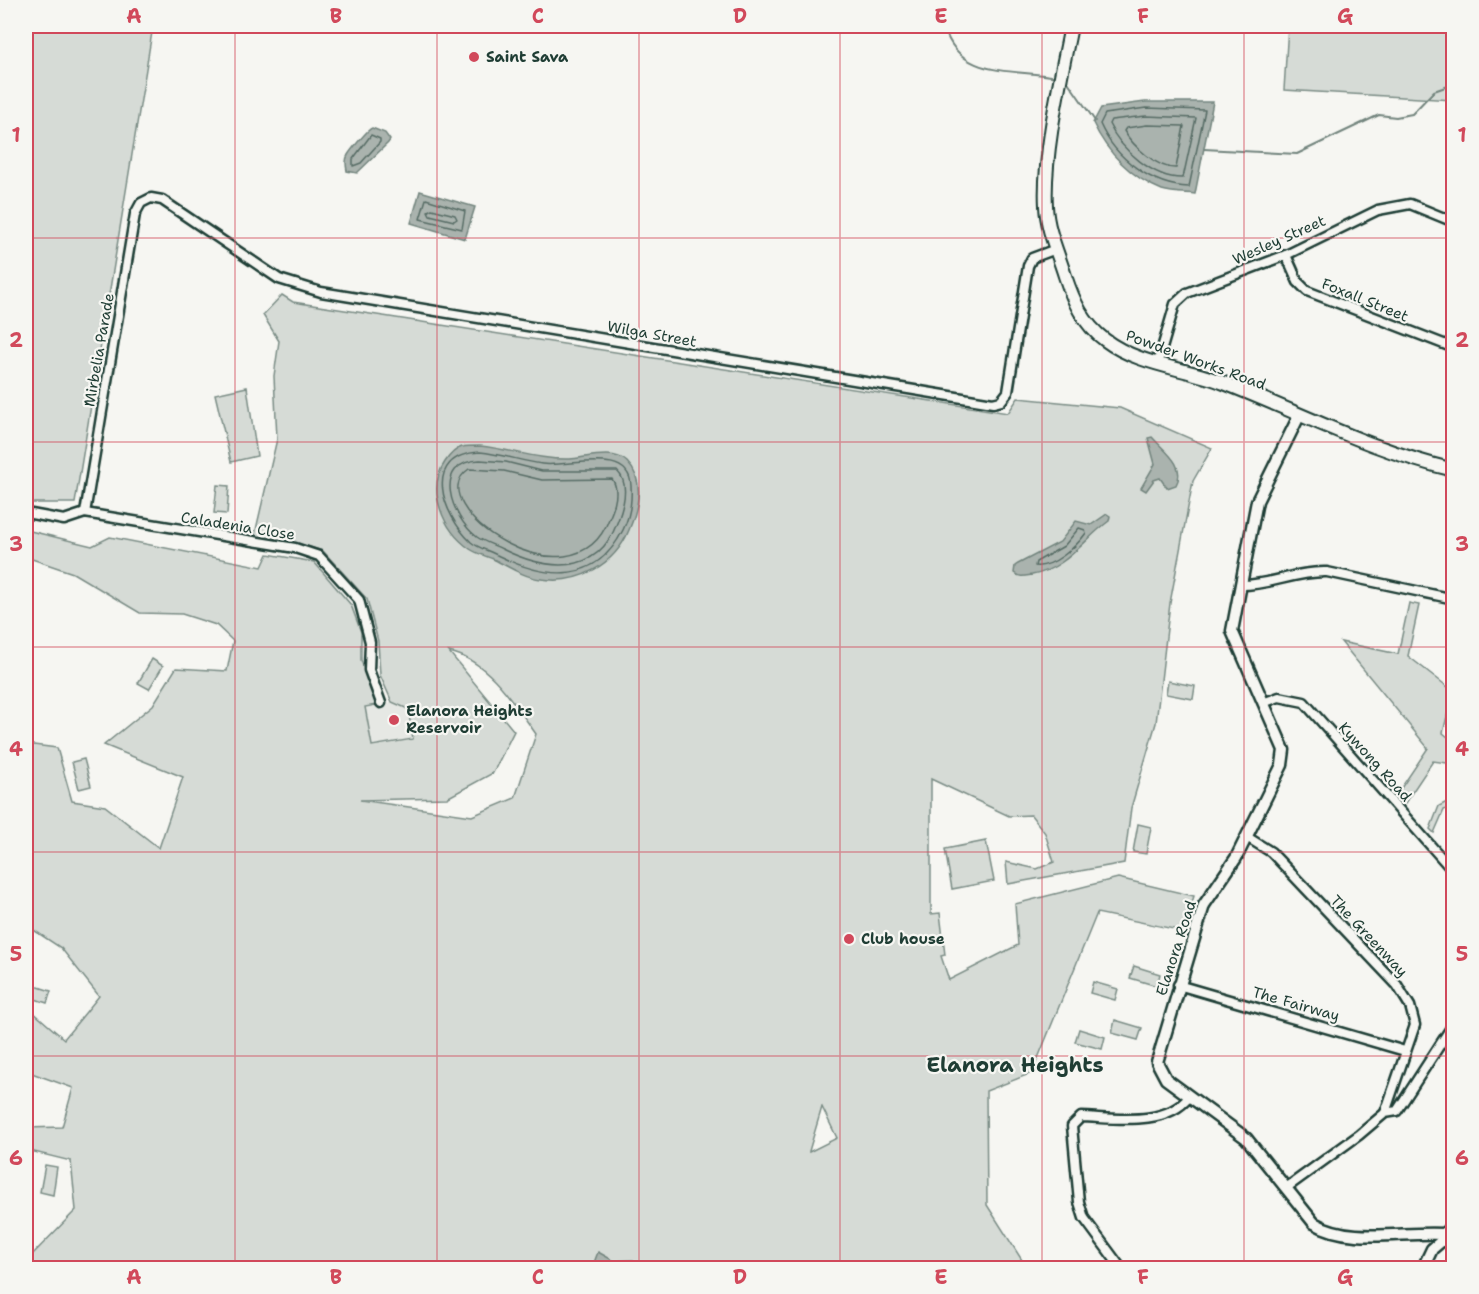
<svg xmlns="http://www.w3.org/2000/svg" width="1479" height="1294" font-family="'Shantell Sans',sans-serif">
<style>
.built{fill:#e6e8e4}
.green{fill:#d6dbd6;stroke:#7a8c85;stroke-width:1.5;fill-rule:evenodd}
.water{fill:#aab3ae;stroke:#72847d;stroke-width:1.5}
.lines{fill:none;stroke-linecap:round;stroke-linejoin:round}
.shore{stroke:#576c65;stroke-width:1.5}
.stream{stroke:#72847d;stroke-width:2}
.minor-casing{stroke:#1f3d34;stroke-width:13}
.tertiary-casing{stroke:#1f3d34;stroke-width:15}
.secondary-casing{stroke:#1f3d34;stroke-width:16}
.minor{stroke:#f6f6f2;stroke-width:8}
.tertiary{stroke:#f6f6f2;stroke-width:10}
.secondary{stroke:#f6f6f2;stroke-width:12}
.grid{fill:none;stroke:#d1495b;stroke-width:1.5;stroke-opacity:0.55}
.poi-dot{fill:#d1495b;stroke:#f6f6f2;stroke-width:2}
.labels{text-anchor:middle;stroke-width:4.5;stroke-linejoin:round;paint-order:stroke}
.poi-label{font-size:15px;font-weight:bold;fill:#1f3d34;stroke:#f6f6f2;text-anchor:start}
.street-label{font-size:15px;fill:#1f3d34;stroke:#f6f6f2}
.district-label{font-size:21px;font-weight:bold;fill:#1f3d34;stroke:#f6f6f2}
.neatline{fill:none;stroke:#d1495b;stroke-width:2}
.grid-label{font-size:20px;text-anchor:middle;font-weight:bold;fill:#d1495b}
</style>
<rect width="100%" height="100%" fill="#f6f6f2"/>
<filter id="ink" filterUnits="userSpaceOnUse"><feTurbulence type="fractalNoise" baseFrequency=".0167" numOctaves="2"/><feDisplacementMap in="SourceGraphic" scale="12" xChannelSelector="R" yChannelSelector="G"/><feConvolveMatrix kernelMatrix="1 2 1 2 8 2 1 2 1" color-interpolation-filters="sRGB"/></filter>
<g filter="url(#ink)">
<polygon class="built" points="392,702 408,709 414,739 372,747 365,706"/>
<g class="green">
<polygon points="26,26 153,26 75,503 26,503"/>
<polygon points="1288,26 1453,26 1453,100 1284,90"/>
<path d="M282,295l11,7 715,111 10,-15 102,10 92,40 -19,33 -23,122 -14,120 -25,85 -7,55 -116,21 -2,-22 31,7 17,-7 -9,-29 -14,-18 -22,1 -78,-37v135l9,-1 5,42 -4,1 8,24 69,-35 -3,-41 103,-26 76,18 -11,35 -86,-18 -65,160 -46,18 1,114 40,63h-1001v-7l50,-51 -5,-49 -45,-11v-22l36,-1 11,-39 -47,-17v-60l7,1 31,27 35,-43 -38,-48 -35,-23v-181l31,4 15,53 33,5 54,42 24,-71 -79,-32 49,-40 23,-37 51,3 6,-30 -17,-16 -34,-11 -42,-1 -67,-40 -47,-16v-27l66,16 18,-9 152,30 6,-13 46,8 37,43 10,27v28l15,45 -11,2 7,39 41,-7 -5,-30 -16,-7 -12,-27 -2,-34 -11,-42 -44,-48 -24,-7 -45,-6 23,-99 -3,-63 5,-35 -16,-26zM449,652c39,8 65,51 87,82l-21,64 -43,18 -112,-16 87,-2 46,-25 21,-42zM822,1107l15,31 -28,14v-1z"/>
<polygon points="247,387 257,456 231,462 215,394"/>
<polygon points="217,485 229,486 227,514 214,513"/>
<polygon points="1409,603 1419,605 1408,656 1453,691 1443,733 1453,741 1454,764 1433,761 1405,803 1397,794 1428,748 1341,642 1398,654"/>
<polygon points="152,659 163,666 149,689 138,683"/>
<polygon points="1168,681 1195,686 1193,699 1166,694"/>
<polygon points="84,759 91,786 79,789 72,762"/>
<polygon points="1453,799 1453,805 1444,810 1434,833 1430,829 1439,806"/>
<polygon points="1138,824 1151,827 1146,854 1133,852"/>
<polygon points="986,841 994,881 952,889 945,849"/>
<polygon points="1134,966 1160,974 1157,986 1130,978"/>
<polygon points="1093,982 1118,989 1115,1000 1090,993"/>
<polygon points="26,983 51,991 47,1003 26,996"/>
<polygon points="1115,1020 1142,1028 1138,1040 1112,1033"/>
<polygon points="1079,1029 1105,1037 1102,1049 1075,1042"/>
<polygon points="45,1165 57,1167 53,1195 40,1192"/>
</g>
<g class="water">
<path d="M1145,102h68l-18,92c-10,-1 -23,-1 -33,-4 -30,-12 -55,-37 -69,-67l8,-15z"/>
<path d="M372,128l13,5 5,7 -2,3 -31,30 -10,-2c-1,-6 -2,-11 1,-16 3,-5 20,-26 24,-27z"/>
<polygon points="420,191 475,207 465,239 411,223"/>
<path d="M1152,437c11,13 35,28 24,48l-9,3 -7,-10 -6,2 -8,11 -5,-3 14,-24 -7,-26z"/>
<path d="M480,446c30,3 59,14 90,13 16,-1 44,-10 57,3 18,18 11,47 2,68 -14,35 -51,55 -88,49 -17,-2 -32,-12 -46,-19 -8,-4 -18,-6 -25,-11 -27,-19 -44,-59 -25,-87 4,-6 10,-13 17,-15 5,-1 12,-1 18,-1z"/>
<path d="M1107,514l3,2 -1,5c-26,19 -43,48 -77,54 -7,1 -12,3 -18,-2l1,-7 3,-2 42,-22 16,-21 15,4z"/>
<polygon points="598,1252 614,1261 633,1260 642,1268 592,1268"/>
</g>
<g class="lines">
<g class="shore">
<path d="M1146,108l59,2 -16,77c-37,-1 -74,-29 -89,-63l5,-10z"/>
<path d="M1146,116l50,2 -13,60c-29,1 -62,-28 -74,-54l2,-4z"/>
<path d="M1147,125l37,1 -8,42c-18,1 -43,-22 -52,-37l2,-3z"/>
<polygon points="371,135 380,139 380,142 361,163 353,166 353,159"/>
<polygon points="426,199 465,211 462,229 420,219"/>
<polygon points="432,209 455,215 457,219 454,221 430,215 428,211"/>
<path d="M480,452c21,2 41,9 62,12 26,4 88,-18 89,22 1,15 -1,30 -8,44 -27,55 -77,49 -124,26 -9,-5 -21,-8 -28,-14 -29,-28 -50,-87 9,-90z"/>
<path d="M480,460l26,2 36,9h75c14,13 6,37 0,52 -20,55 -72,47 -115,26 -8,-4 -18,-7 -25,-12 -26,-20 -46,-75 3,-77z"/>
<path d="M469,469l35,2 38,9 70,-1c8,11 2,29 -3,40 -35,94 -194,-14 -140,-50z"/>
<path d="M1079,528l6,2 1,3c-10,14 -33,35 -51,33l1,-4 28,-16z"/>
</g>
<g class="stream">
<path d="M938,26l6,1c15,53 71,41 113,50"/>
<polyline points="1066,79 1095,121"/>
<polyline points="1204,149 1297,154 1379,115 1396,117 1412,114 1434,91 1454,84"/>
</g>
<defs>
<g id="minor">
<polyline points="1286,255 1298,282 1307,291 1454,348"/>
<polyline points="1158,362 1175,304 1187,293 1286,255 1378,210 1410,204 1454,222"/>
<polyline points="26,513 64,520 85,513 295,548 319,556 359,600 370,642 369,670 381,703"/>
<polyline points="85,513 135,214 141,203 151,198 162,200 279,279 321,292 993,403 1001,401 1008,392 1028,266 1032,258 1056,249"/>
<path d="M1242,585c29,0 55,-14 85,-13l127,27"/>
<polyline points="1263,703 1279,697 1304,702 1454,872"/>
<polyline points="1247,837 1271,852 1397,985 1410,1006 1415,1025 1385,1113"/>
<polyline points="1178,985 1405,1051"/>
<polyline points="1286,1188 1359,1135 1385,1113 1397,1111 1454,1023"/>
<path d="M1121,1268l-37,-50 -5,-16 -7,-76 9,-9c34,1 84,10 108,-20"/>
</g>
<g id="tertiary">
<path d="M1299,416l-42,85 -25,130 52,119 -2,15 -46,93 -32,47 -47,157 9,17 80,59 68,85c37,22 89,8 130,11"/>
<polyline points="1454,1223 1444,1234 1447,1241 1454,1243"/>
<polyline points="1423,1268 1432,1249 1445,1238"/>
</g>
<path id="secondary" d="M1071,26c-10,51 -28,128 -25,180 1,24 12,47 19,70 8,24 18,48 40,64 33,25 81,28 119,43 77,30 149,68 230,87"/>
</defs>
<use href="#minor" class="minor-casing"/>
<use href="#tertiary" class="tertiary-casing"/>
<use href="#secondary" class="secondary-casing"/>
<use href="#minor" class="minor"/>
<use href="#tertiary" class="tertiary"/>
<use href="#secondary" class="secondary"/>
</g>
</g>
<path class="grid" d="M235,26v1242M437,26v1242M639,26v1242M840,26v1242M1042,26v1242M1244,26v1242M26,238h1428M26,442h1428M26,647h1428M26,852h1428M26,1056h1428"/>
<g class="poi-dot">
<circle cx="474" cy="57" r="6"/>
<circle cx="394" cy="720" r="6"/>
<circle cx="849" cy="939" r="6"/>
</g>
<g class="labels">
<g class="poi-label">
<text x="486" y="62">Saint Sava</text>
<text x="406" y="716">Elanora Heights<tspan x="406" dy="17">Reservoir</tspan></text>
<text x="861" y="944">Club house</text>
</g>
<g class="street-label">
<text transform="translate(1279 240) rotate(-24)" y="5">Wesley Street</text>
<text transform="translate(1365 300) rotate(22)" y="5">Foxall Street</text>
<text transform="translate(652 334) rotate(10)" y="5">Wilga Street</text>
<text transform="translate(99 350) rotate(-80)" y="5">Mirbelia Parade</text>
<text transform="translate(1196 360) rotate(20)" y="5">Powder Works Road</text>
<text transform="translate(238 526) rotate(9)" y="5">Caladenia Close</text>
<text transform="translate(1375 762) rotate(48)" y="5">Kywong Road</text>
<text transform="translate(1369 936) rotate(47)" y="5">The Greenway</text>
<text transform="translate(1176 948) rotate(-72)" y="5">Elanora Road</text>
<text transform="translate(1296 1004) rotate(16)" y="5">The Fairway</text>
</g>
<g class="district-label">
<text x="1015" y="1072">Elanora Heights</text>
</g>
</g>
<rect width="1479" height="1294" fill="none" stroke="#f6f6f2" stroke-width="66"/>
<rect x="33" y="33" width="1413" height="1228" class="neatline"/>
<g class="grid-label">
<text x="134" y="23">A</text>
<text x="336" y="23">B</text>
<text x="538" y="23">C</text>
<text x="740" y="23">D</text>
<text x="941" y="23">E</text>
<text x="1143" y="23">F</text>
<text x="1345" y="23">G</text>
<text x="16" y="142">1</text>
<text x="1462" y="142">1</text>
<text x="16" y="347">2</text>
<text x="1462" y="347">2</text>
<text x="16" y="551">3</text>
<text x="1462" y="551">3</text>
<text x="16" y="756">4</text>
<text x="1462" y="756">4</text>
<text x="16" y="961">5</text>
<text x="1462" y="961">5</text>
<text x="16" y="1165">6</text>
<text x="1462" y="1165">6</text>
<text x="134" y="1284">A</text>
<text x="336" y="1284">B</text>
<text x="538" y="1284">C</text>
<text x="740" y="1284">D</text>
<text x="941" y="1284">E</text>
<text x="1143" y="1284">F</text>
<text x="1345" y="1284">G</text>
</g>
</svg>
